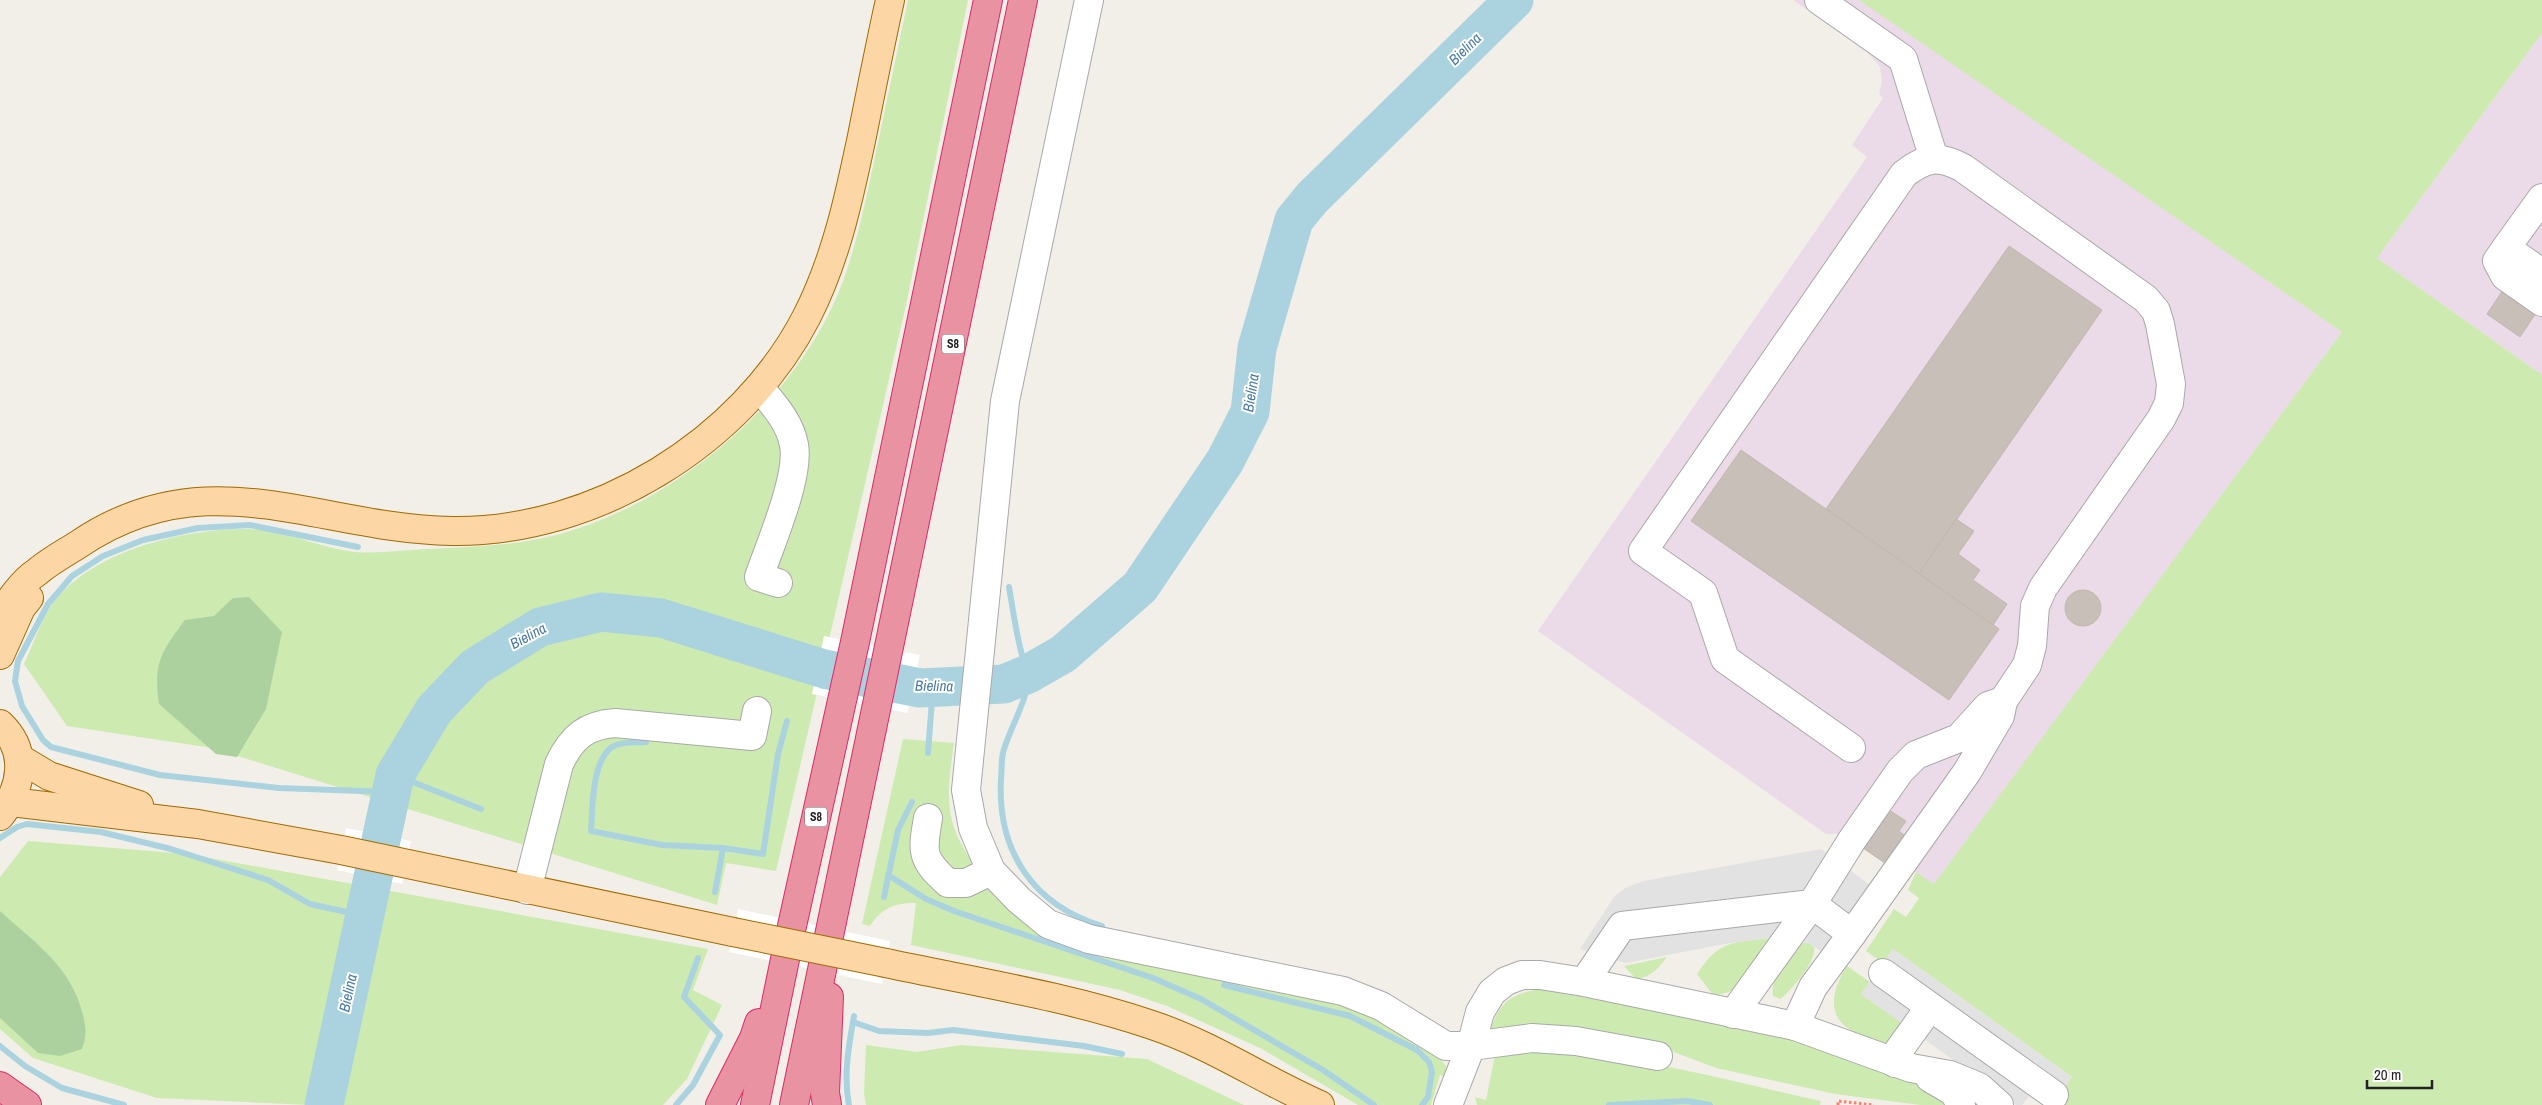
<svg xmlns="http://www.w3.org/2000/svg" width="2542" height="1105" font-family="'Archivo Narrow',sans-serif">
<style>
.industrial{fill:#ebdbe8}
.grass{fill:#cdebb0}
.forest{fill:#add19e}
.parking{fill:#e2e2e2}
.pier{fill:#fff}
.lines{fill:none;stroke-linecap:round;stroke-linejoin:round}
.stream{stroke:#aad3df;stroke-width:6}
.river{stroke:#aad3df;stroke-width:39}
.building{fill:#c7bfb8;stroke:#c4b6ab}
.minor-casing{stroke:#a9a9a9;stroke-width:30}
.major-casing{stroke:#a06b00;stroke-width:30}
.highway-casing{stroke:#dc2a67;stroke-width:30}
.path{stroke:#fa8072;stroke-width:3;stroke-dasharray:2.5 2.5;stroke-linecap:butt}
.minor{stroke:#fff;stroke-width:28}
.major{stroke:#fcd6a4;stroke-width:28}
.highway{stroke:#e892a2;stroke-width:28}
.major-bridge-casing{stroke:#a06b00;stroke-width:30;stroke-linecap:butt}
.major-bridge{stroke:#fcd6a4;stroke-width:28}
.labels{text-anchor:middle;stroke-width:4;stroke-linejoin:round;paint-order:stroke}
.shield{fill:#fff;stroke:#646464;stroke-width:1}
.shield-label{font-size:12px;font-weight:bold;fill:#222}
.water-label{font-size:15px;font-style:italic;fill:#4a7aab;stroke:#fff}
</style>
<rect width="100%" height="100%" fill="#f2efe9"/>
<g class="industrial">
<polygon points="1793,0 1861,0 2342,332 1934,885 1891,854 1885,863 1844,834 1826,834 1538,631 1867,157 1852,145 1883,98 1879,94 1882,81 1880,67 1868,53"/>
<polygon points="2542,33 2542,375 2377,258"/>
</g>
<g class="grass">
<path d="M908,0h60l-62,305 -130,566 -50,-8 -9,42 -505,-157 -145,-22 -43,-62c9,-19 16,-41 27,-58 38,-55 134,-78 198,-77 33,1 72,19 106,23 23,2 48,-2 71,-3 45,-2 90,-3 134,-15 116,-32 231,-129 278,-240 18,-44 27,-91 37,-137 11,-52 22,-105 33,-157z"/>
<polygon points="1859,0 2542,0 2542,33 2377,258 2542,375 2542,1105 2052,1105 2072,1077 1893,949 1883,963 1866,951 1894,909 1906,917 1919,898 1908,890 1916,872 1934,884 2342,332"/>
<path d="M903,739l51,4c-3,24 -8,49 -3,73 6,33 39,71 62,96l338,96 32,15 58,37 6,7 3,11 -10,-3 -9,30h-73l-98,-57 -93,-42 -47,-16 -209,-45 5,-42c-22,0 -34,5 -46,23l-8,-2z"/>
<polygon points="28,841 188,854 708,949 693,990 722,1005 687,1079 663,1105 310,1105 157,1098 33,1058 0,1029 0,877"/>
<path d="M1771,938l-34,49 -8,5 -15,4 -17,-22c23,-35 36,-31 74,-36z"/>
<path d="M1802,943h7l5,4c4,12 -24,45 -34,52l-7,-3c-4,-16 17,-42 29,-53z"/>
<path d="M1667,957c-9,12 -16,20 -31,22l-12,-13z"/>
<path d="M1847,966l23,16 -9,12 48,34 -21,16c-13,-5 -32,-9 -43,-18 -20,-17 -9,-43 2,-60z"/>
<path d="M1540,989l242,45 155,54 12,17h-29l-85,-11 -119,-26 -74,-28 -152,-8c9,-30 20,-38 50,-43z"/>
<polygon points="866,1045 917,1052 961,1045 1147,1059 1244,1105 866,1105 864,1093"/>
<path d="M1531,1049c98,4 194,31 290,52l-1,4h-343l-2,-8 11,3 9,-45z"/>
</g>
<g class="forest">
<path d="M249,597l33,35 -16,77 -29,48 -21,-3 -57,-50c-6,-41 2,-52 26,-84l29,-4 19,-18z"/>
<path d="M0,911c36,33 71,55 83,104 3,14 4,20 -1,34l-22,7 -22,-3 -38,-35z"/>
</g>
<g class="parking">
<polygon points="1821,849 1889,899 1843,967 1809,943 1771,938 1730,943 1626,963 1580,949 1614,897 1625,888 1643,881"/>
<polygon points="1893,949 2072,1077 2052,1105 2031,1094 2022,1105 2016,1105 1861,994"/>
</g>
<g class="pier">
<polygon points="824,636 920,655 907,713 812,694"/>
<polygon points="346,828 411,841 402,884 337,870"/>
<polygon points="738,909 890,941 882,984 729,952"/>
</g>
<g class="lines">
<g class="stream">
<polyline points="358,547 250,525 198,528 143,540 103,556 72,576 48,604 18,661 15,681 22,706 43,740 51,747 160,775 279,788 390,792"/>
<path d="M1009,587c4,23 7,46 13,68 1,6 5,12 6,18 3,22 -20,58 -25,80 -2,8 -1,18 -2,26 -4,72 32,126 101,147"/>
<path d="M646,742c-11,1 -24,-1 -34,5 -21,15 -19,61 -21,84l71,14 61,3 40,6 15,-100 9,-33"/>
<polyline points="928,753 933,687"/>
<polyline points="395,775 481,809"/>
<polyline points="0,838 17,827 27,824 101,832 171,849 268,880 310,904 365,916"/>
<polyline points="888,875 926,899 954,911 1153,978 1201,999 1323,1070 1374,1105"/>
<polyline points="715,892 723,848"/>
<polyline points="884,897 898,830 912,802"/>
<polyline points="1224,985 1350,1016 1417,1050 1429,1062 1432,1072 1428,1097 1422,1105"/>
<polyline points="853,1022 879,1031 928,1033 953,1030 1084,1046 1122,1054"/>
<polyline points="0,1046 25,1066 62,1088 124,1105"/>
<polyline points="676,1105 693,1085 720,1035 684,997 698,958"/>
<path d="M849,1105c-6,-30 0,-60 5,-89"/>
<polyline points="1609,1105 1687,1101 1710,1105"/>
</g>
<polyline class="river" points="324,1105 395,775 434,710 475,667 540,627 601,612 661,618 824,669 920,688 1004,684 1028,674 1063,654 1140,587 1225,461 1250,412 1257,348 1294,220 1312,198 1514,0"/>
</g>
<g class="building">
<polygon points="2009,246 2102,310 1919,574 1826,509"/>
<polygon points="2503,290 2536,313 2520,337 2487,314"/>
<polygon points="1741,450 1999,629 1949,700 1691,521"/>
<polygon points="1956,519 1974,531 1958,554 1980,570 1973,580 2007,604 1993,625 1919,574"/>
<circle cx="2083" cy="608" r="18"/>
<polygon points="1889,810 1906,821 1899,831 1904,835 1885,863 1863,848"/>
</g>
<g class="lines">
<defs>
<g id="minor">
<polyline points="1089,0 1005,401 966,790 973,828 991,871 1019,900 1048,924 1089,939 1343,991 1381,1006 1446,1046 1471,1046 1532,1038 1576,1041 1658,1056"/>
<polyline points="1819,0 1903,59 1934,159"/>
<polyline points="2542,198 2506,248 2542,273"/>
<polyline points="2506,248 2497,261 2505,276 2542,302"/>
<path d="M759,387c14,17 31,35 35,58 6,31 -24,100 -35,132l19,6"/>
<path d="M1851,748l-126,-89 -22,-66 -60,-42 261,-377c22,-17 35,-19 59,-6l183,131 10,12 4,13 11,60 -2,19 -8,16 -118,169 -8,18 -3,40 -5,19 -24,36"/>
<path d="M928,818c-6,34 -7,41 20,65h18l25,-12"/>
<path d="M527,890l32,-126c13,-27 27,-39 56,-41l137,13 5,-25"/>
<polyline points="1883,973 2054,1095"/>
<polyline points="1584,982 1622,926 1812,904 1852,934 1813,987 1795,1026"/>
<polyline points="1733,1014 1812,904 1852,840 1900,771 1916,755 1959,738 1988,706 2003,701 2000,716 1967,772 1852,934"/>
<polyline points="1895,1063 1899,1050 1930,1007"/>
<polyline points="1930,1078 1954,1092 1961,1105"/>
<polyline points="1448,1105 1471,1046 1480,1012 1492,992 1506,981 1522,975 1540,975 1584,982 1795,1026 1911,1068 1950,1075 1979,1087 1999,1105"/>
</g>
<g id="major">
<path d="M0,615c10,-15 22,-33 37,-43 13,-11 28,-19 42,-28 129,-87 237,-15 373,-13 142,2 290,-88 355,-215 29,-57 42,-118 55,-180 9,-45 18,-91 28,-136"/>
<polyline points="0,655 21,608 29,598"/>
<path d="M0,724c29,27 22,64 0,92"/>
<polyline points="19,758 49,776 139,805"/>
<polyline points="11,802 198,824 341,850 733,932"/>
<path d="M886,963c89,19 180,33 266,62 60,20 111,55 168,80"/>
</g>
<g id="highway">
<polyline points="0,1086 27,1105"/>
<polyline points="720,1105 754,1038 759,1023"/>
<polyline points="755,1105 790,935 855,642 988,0"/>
<polyline points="794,1105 1023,0"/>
<polyline points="827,1105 825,1093 829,997"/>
</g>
</defs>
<use href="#minor" class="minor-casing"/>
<use href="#major" class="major-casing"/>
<use href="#highway" class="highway-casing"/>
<polyline class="path" points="1838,1105 1838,1101 1874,1105"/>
<use href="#minor" class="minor"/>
<use href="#major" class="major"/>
<use href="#highway" class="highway"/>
<defs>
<polyline id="major-bridge" points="733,932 886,963"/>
</defs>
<use href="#major-bridge" class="major-bridge-casing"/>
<use href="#major-bridge" class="major-bridge"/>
</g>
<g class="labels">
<g class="shield">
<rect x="942" y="334.5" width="22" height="19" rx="4"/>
<rect x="805" y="807.5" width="22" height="19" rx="4"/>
</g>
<g class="shield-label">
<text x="953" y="348">S8</text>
<text x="816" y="821">S8</text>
</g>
<g class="water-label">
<text transform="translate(1465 49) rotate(-44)" y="5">Bielina</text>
<text transform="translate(1251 393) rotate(-81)" y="5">Bielina</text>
<text transform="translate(528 636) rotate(-28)" y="5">Bielina</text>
<text transform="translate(934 686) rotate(1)" y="5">Bielina</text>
<text transform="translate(348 993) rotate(-78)" y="5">Bielina</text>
</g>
</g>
<path d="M2367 1080v8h65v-8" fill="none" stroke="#222222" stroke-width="2.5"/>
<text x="2374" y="1080" font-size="15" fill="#222222" stroke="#ffffff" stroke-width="4" paint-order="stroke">20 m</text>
</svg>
